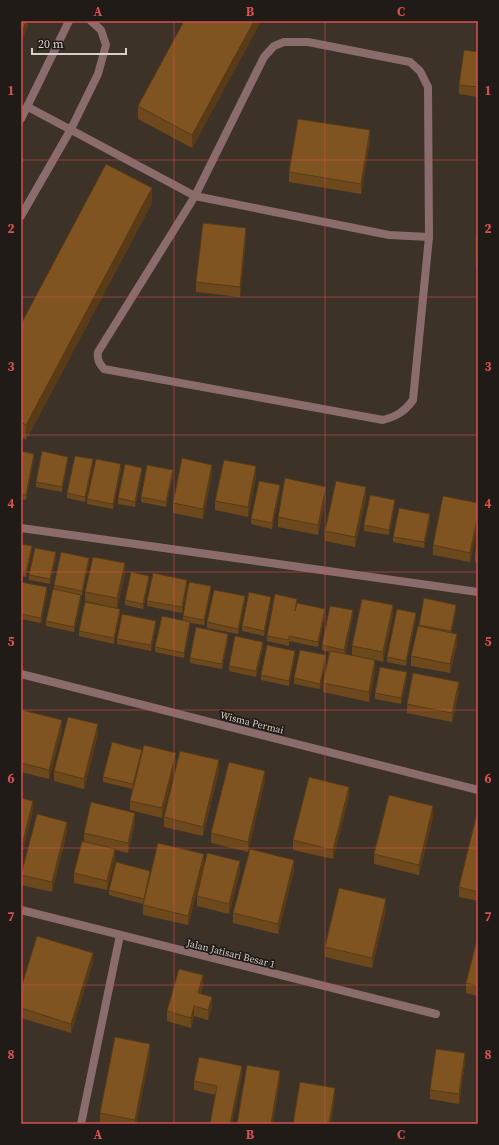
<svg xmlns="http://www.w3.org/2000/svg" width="499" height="1145" font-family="'Source Serif 4',serif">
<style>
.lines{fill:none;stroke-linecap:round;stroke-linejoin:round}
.minor{stroke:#8b6c6d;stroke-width:8}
.tertiary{stroke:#8b6c6d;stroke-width:8}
.wall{fill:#6d481c}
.shaded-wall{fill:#593b16}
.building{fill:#7f5420;stroke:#593b16}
.grid{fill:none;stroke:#d65250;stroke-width:1;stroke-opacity:0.55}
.labels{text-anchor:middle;stroke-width:3.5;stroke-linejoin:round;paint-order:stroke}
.street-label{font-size:10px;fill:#d7d0ca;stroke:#201b17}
.neatline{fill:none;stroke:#d65250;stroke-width:1.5}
.grid-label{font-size:13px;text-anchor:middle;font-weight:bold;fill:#d65250}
</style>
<rect width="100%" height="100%" fill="#3d3228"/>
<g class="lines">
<g class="minor">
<path d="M284,42h24l102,20 10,9 8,16 1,150 -16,163c-9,12 -16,16 -30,20l-279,-51c-5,-6 -7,-9 -6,-17l97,-156 69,-139 10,-11z"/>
<polyline points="28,107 195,196 389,235 429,237"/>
<polyline points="21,216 71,129 98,74 106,45 101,30 91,21"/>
<polyline points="21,528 478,592"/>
<polyline points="21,674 478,790"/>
<polyline points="21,910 436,1014"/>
<polyline points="81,1124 120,935"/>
</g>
<polyline class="tertiary" points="21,119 69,21"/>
</g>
<g class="wall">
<polygon points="260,21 260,23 192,148 138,119 138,106"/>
<polygon points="478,52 478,97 459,94 459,85"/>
<polygon points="370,140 361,194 289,182 289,172"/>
<polygon points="152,203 26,440 21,437 21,324"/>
<rect x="476" y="236" width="2" height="32"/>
<polygon points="246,238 240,297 196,292 196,282"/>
<polygon points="21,451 34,459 26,500 21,499"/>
<polygon points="68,462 62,492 36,487 36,482"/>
<polygon points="93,464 85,502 67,498 67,493"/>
<polygon points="121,469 113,509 87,504 87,499"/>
<polygon points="142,473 135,507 118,504 118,498"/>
<polygon points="212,474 203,519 173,513 173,503"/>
<polygon points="173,475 166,507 141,502 141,497"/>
<polygon points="256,476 248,517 215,510 215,501"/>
<polygon points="280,490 272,529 251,524 251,519"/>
<polygon points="326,497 318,535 278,527 278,517"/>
<polygon points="366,497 355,547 325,541 325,531"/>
<polygon points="478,503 478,524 470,562 433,555 433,545"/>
<polygon points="395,505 389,535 364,531 364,525"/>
<polygon points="430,519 424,548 393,542 393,537"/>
<polygon points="478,540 478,563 475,562 475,553"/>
<polygon points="21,544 32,551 26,577 21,576"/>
<polygon points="56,558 50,584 29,580 29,575"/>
<polygon points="89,563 82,596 81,596 81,600 74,632 46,626 46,621 54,589 54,585"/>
<polygon points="125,573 117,608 85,601 85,592"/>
<polygon points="149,581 143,609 125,605 125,600"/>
<polygon points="21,582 47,592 41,623 21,619"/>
<polygon points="187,585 182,613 147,606 147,601"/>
<polygon points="211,591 204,625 190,623 190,627 184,658 155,652 155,647 183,621 183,616"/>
<polygon points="245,601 238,634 207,628 207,622"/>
<polygon points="271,602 264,636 242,631 242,626"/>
<polygon points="297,603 325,614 318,647 289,641 289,646 267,641 267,636"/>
<polygon points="456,610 451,633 457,644 450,673 411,666 411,656 419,625"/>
<polygon points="120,614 114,644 79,636 79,631"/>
<polygon points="353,615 345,654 352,655 352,646 393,615 383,662 375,660 375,670 369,702 323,692 323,683 329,652 322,650 322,645"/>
<polygon points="416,618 406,666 387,662 387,657"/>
<polygon points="156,626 151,651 117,644 117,639"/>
<polygon points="228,639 222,669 190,663 190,658"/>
<polygon points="263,647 256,677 229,671 229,666"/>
<polygon points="295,656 289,686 261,680 261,675"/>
<polygon points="326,660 320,689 294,684 294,678"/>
<polygon points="407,677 401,704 375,699 375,693"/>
<polygon points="459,692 452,722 407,713 407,704"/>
<polygon points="21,715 62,729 49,779 21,772"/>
<polygon points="98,734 84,789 54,781 54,771"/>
<polygon points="142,755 176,762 162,818 130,810 130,801 133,789 103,782 103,777"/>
<polygon points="219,770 203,836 164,827 164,817"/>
<polygon points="265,780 248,852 211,843 211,833"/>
<polygon points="349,796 333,859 293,850 293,840"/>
<polygon points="433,816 419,875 374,864 374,854"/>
<polygon points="478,817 478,901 459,897 459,887"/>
<polygon points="135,822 128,853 115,850 115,859 107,890 74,883 74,873 84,842 84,833"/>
<polygon points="67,832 52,892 21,885 21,875"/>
<polygon points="204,864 188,925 143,915 143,904 109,895 109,890 150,875"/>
<polygon points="294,870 278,934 233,923 233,913"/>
<polygon points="240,871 229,914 197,906 197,896"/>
<polygon points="386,909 372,968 325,957 325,947"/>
<polygon points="478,936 478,996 466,993 466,983"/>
<polygon points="93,962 71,1033 21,1018 21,988"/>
<polygon points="203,985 201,993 212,1006 208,1020 194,1016 191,1028 167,1021 167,1011"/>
<polygon points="150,1054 136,1124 107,1124 100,1123 100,1113"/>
<polygon points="465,1062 459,1104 430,1099 430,1090"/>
<polygon points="242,1076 216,1095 194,1090 194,1081"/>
</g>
<g class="shaded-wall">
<polygon points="26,21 28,21 28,26 21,45 21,36"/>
<polygon points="254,21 260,21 260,23 192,148 192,135"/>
<polygon points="370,130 370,140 361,194 361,184"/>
<polygon points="152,188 152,203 26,440 26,425"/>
<polygon points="246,228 246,238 240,297 240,287"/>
<polygon points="34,454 34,459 26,500 26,495"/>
<polygon points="68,457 68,462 62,492 62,487"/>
<polygon points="93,459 93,464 85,502 85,497"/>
<polygon points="121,464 121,469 113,509 113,504"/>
<polygon points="212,465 212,474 203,519 203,509"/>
<polygon points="256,466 256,476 248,517 248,507"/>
<polygon points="142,468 142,473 135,507 135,502"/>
<polygon points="173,470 173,475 166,507 166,502"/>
<polygon points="280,485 280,490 272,529 272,523"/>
<polygon points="326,487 326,497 318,535 318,525"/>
<polygon points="366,487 366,497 355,547 355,537"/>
<polygon points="395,500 395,505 389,535 389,530"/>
<polygon points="430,514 430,519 424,548 424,542"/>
<polygon points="478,514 478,524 470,562 470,553"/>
<polygon points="32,546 32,551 26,577 26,572"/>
<polygon points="56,552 56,558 50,584 50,579"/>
<polygon points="89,558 89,563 82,596 82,591"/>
<polygon points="125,563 125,573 117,608 117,598"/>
<polygon points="149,576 149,581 143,609 143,604"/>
<polygon points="187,580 187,585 182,613 182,607"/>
<polygon points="211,586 211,591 204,625 204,620"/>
<polygon points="47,587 47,592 41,623 41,618"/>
<polygon points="81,595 81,600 74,632 74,627"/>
<polygon points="245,596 245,601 238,634 238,629"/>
<polygon points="271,597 271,602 264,636 264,631"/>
<polygon points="393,605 393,615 383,662 383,652"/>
<polygon points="456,605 456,610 451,636 451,631"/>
<polygon points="120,609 120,614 114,644 114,638"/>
<polygon points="325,609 325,614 318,647 318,642"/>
<polygon points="353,610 353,615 344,655 344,650"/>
<polygon points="416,613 416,618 406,666 406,661"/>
<polygon points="156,621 156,626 151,651 151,645"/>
<polygon points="190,622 190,627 184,658 184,653"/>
<polygon points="228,634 228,639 222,669 222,664"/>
<polygon points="457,634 457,644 450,673 450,664"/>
<polygon points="263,642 263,647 256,677 256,671"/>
<polygon points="295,651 295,656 289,686 289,681"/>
<polygon points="326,655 326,660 320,689 320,684"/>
<polygon points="375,660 375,670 369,702 369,692"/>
<polygon points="407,672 407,677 401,704 401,698"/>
<polygon points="459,682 459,692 452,722 452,713"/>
<polygon points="62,720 62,729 49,779 49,770"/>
<polygon points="98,724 98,734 84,789 84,779"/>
<polygon points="142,750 142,755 133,789 133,784"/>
<polygon points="176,753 176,762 162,818 162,808"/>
<polygon points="219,760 219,770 203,836 203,827"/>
<polygon points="265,771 265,780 248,852 248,842"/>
<polygon points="349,787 349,796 333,859 333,850"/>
<polygon points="33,801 33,811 21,859 21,849"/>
<polygon points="433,806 433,816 419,875 419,865"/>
<polygon points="135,813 135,822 128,853 128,843"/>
<polygon points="67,822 67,832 52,892 52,882"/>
<polygon points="115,849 115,859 107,890 107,881"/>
<polygon points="204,854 204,864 188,925 188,916"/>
<polygon points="294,860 294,870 278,934 278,924"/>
<polygon points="240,861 240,871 229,914 229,904"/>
<polygon points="150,871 150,877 144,904 144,899"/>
<polygon points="386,899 386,909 372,968 372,958"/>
<polygon points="93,953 93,962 71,1033 71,1024"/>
<polygon points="203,975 203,985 198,1002 198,993"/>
<polygon points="212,997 212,1006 208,1020 208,1010"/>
<polygon points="194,1006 194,1016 191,1028 191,1018"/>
<polygon points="150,1044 150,1054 136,1124 135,1124 135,1120"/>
<polygon points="465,1053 465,1062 459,1104 459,1094"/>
<polygon points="242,1066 242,1076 232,1124 230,1124"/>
<polygon points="280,1071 280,1080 273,1124 271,1124"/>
<polygon points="335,1088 335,1097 331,1124 329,1124"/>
</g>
<g class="building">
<polygon points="21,21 26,21 21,36"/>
<polygon points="184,21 254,21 192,135 138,106"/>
<polygon points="464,50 478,52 478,87 459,85"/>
<polygon points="298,119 370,130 361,184 289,172"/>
<polygon points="106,164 152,188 26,425 21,422 21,324"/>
<polygon points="203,223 246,228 240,287 196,282"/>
<rect x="476" y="236" width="2" height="27"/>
<polygon points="21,451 34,454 26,495 21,494"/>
<polygon points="42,451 68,457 62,487 36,482"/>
<polygon points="75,456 93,459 85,497 67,493"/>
<polygon points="182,458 212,465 203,509 173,503"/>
<polygon points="96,459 121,464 113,504 87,499"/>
<polygon points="224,460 256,466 248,507 215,501"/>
<polygon points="125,464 142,468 135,502 118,498"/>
<polygon points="147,465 173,470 166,502 141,497"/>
<polygon points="285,478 326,487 318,525 278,517"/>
<polygon points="259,481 280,485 272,523 251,519"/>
<polygon points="336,481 366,487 355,537 325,531"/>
<polygon points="370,495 395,500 389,530 364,525"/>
<polygon points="443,496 478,503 478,514 470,553 433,545"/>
<polygon points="399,508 430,514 424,542 393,537"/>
<polygon points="478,540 478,553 475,553"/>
<polygon points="21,544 32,546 26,572 21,571"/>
<polygon points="35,548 56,552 50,579 29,575"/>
<polygon points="61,552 89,558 82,591 54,585"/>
<polygon points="93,557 125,563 117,598 85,592"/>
<polygon points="131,572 149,576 143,604 125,600"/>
<polygon points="153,573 187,580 182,607 147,601"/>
<polygon points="21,582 47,587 41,618 21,614"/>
<polygon points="189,582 211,586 204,620 183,616"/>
<polygon points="53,589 81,595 74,627 46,621"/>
<polygon points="214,590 245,596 238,629 207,622"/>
<polygon points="249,592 271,597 264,631 242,626"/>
<polygon points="275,594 297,599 295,611 297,603 325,609 318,642 289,636 289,640 267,636"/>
<polygon points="424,598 456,605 451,631 419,625"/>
<polygon points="362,599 393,605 383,652 352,646"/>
<polygon points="85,602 120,609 114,638 79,631"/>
<polygon points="330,606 353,610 344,650 322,645"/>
<polygon points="397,609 416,613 406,661 387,657"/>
<polygon points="122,614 156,621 151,645 117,639"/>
<polygon points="162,616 190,622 184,653 155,647"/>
<polygon points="418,626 457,634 450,664 411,656"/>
<polygon points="196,627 228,634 222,664 190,658"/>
<polygon points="235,636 263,642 256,671 229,666"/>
<polygon points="267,645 295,651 289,681 261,675"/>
<polygon points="300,650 326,655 320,684 294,678"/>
<polygon points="330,651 375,660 369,692 323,683"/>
<polygon points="380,667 407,672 401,698 375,693"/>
<polygon points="413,673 459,682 452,713 407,704"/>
<polygon points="22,710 62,720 49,770 21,763 21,715"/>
<polygon points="68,717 98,724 84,779 54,771"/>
<polygon points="112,742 142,750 133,784 103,777"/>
<polygon points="144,745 176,753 162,808 130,801"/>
<polygon points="180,751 219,760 203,827 164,817"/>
<polygon points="229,762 265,771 248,842 211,833"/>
<polygon points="309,777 349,787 333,850 293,840"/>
<polygon points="389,795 433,806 419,865 374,854"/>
<polygon points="21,798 33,801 21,849"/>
<polygon points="91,802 135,813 128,843 84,833"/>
<polygon points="37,814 67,822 52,882 21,875"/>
<polygon points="476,817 478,817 478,892 459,887"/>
<polygon points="82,841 115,849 107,881 74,873"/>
<polygon points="158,843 204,854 188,916 143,905"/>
<polygon points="250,849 294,860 278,924 233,913"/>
<polygon points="207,853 240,861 229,904 197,896"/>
<polygon points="116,862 150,871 144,899 109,890"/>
<polygon points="339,888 386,899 372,958 325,947"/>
<polygon points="37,936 93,953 71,1024 21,1008 21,988"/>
<polygon points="478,936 478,986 466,983"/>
<polygon points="179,969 203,975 198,993 212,997 208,1010 194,1006 191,1018 167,1011"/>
<polygon points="115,1037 150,1044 135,1120 100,1113"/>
<polygon points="436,1049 465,1053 459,1094 430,1090"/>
<polygon points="199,1057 242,1066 230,1124 210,1124 217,1086 194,1081"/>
<polygon points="247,1065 280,1071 271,1124 237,1124"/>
<polygon points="300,1082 335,1088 329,1124 293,1124"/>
</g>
<path class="grid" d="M174,21v1103M325,21v1103M21,160h457M21,297h457M21,435h457M21,572h457M21,710h457M21,848h457M21,985h457"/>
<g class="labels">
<g class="street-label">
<text transform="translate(252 722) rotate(14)" y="4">Wisma Permai</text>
<text transform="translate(231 953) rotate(14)" y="4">Jalan Jatisari Besar 1</text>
</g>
</g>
<rect width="499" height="1145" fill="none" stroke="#201b17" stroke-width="44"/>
<path d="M32 48v6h94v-6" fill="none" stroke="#d7d0ca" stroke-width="2"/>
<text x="38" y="48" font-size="12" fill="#d7d0ca" stroke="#201b17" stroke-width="3" paint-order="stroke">20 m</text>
<rect x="22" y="22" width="455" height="1101" class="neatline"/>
<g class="grid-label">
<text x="98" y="16">A</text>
<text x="250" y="16">B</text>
<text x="401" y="16">C</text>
<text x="11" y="95">1</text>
<text x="488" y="95">1</text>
<text x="11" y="233">2</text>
<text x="488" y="233">2</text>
<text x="11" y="371">3</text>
<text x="488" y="371">3</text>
<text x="11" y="508">4</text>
<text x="488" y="508">4</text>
<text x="11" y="646">5</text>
<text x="488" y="646">5</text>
<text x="11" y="783">6</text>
<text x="488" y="783">6</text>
<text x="11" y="921">7</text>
<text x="488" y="921">7</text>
<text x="11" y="1059">8</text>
<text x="488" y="1059">8</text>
<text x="98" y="1139">A</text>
<text x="250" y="1139">B</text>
<text x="401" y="1139">C</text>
</g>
</svg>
